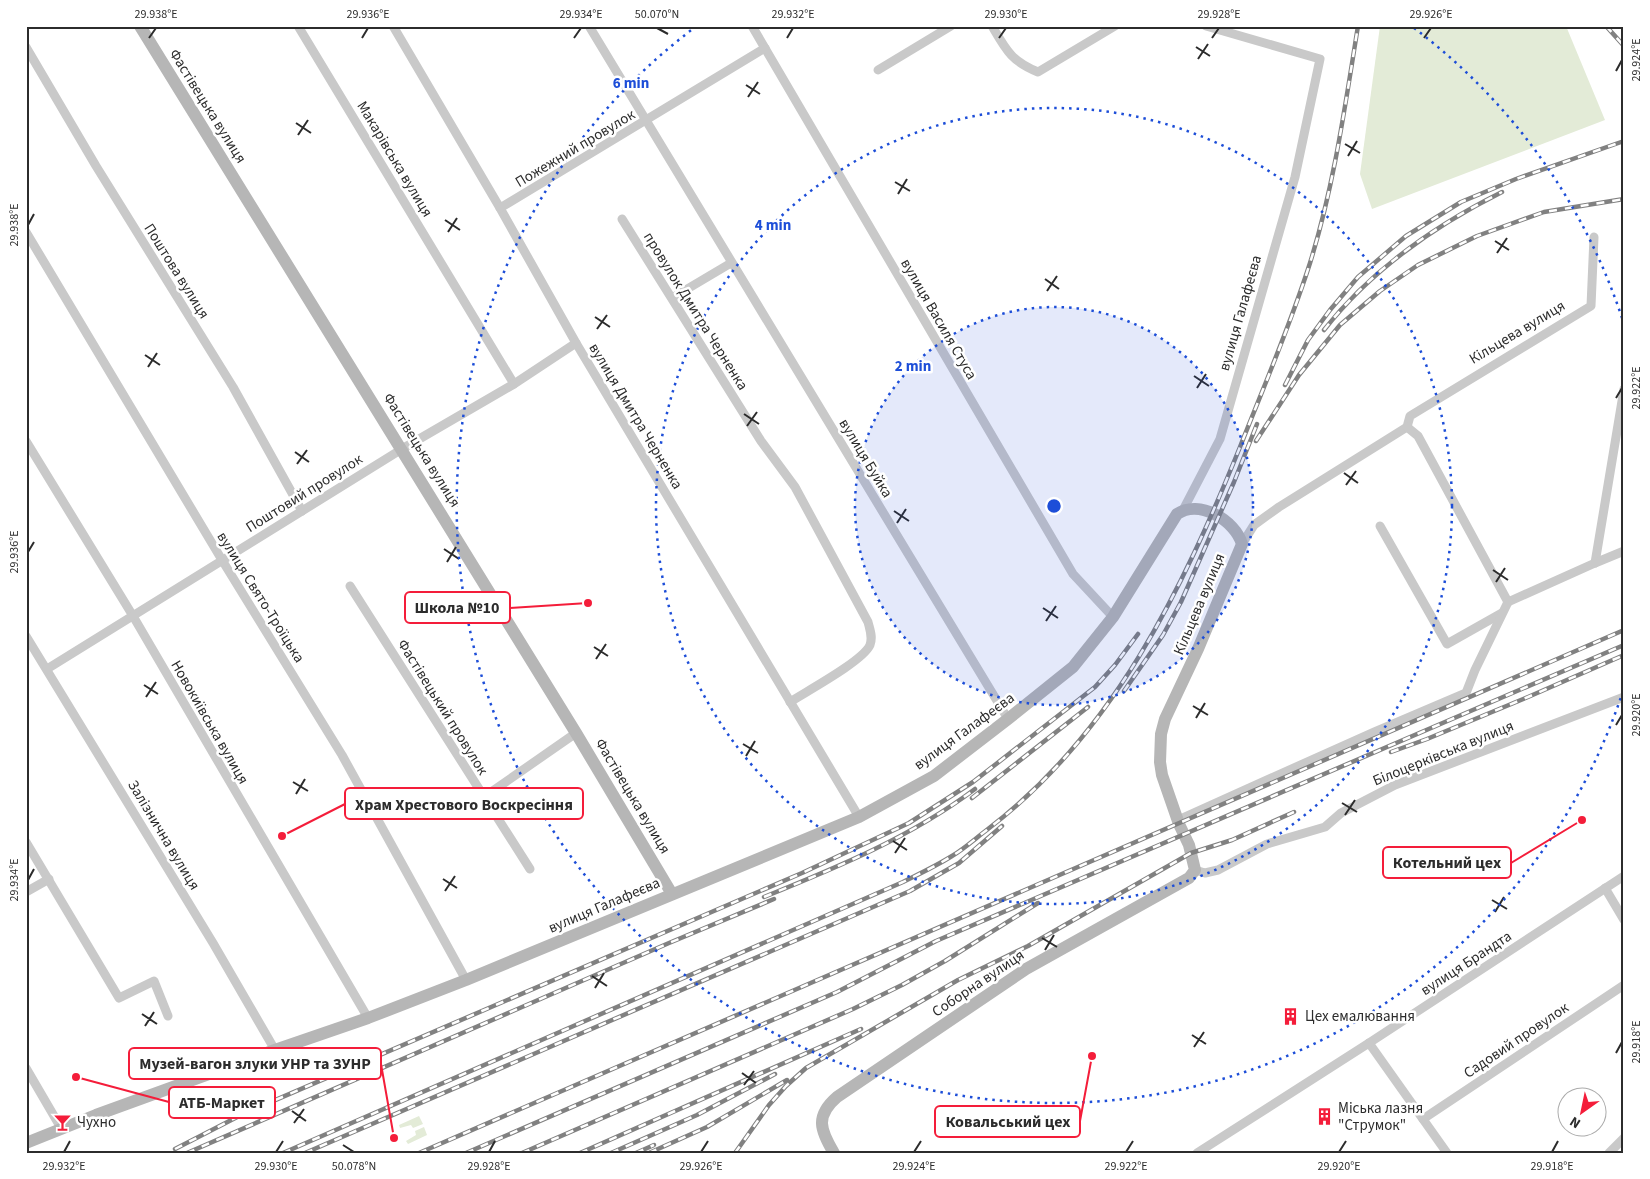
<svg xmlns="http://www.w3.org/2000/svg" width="1650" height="1179" font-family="'Source Sans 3',sans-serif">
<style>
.green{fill:#e3ebd7}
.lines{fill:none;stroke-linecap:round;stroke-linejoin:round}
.street{stroke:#c9c9c9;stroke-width:9}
.secondary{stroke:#b6b6b6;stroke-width:12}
.rail-casing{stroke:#818181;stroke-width:4.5}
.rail{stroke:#fff;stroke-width:2.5;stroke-dasharray:8;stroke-linecap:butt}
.ticks{fill:none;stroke:#2c2c2c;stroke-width:2}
.ring{fill:none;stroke:#1d4ed8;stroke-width:2.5;stroke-dasharray:2.5 5}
.labels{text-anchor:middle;stroke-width:5;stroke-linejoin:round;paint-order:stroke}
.street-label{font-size:15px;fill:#2c2c2c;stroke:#fff}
.poi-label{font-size:15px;fill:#2c2c2c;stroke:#fff;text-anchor:start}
.centre{fill:#1d4ed8;stroke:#fff;stroke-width:2.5}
.ring-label{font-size:15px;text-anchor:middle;font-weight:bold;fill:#1d4ed8;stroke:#fff;stroke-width:5;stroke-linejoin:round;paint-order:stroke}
.leader{fill:none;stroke:#f41d3a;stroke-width:2}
.callout-dot{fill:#f41d3a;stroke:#fff;stroke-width:2}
.callout{fill:#fff;stroke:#f41d3a;stroke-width:2}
.callout-label{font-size:16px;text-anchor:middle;font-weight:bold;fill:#2c2c2c}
.neatline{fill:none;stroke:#2c2c2c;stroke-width:2}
.ticks-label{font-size:12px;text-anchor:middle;fill:#2c2c2c}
</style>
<rect width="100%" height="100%" fill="#fff"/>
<g class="green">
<polygon points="1380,26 1566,26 1605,120 1372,209 1360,174"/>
<polygon points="419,1116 423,1124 413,1128 411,1125 400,1128 399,1125"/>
<polygon points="424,1127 427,1135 408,1144 406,1141 416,1135 415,1131"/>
</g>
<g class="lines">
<g class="street">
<polyline points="298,26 514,384"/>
<polyline points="393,26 500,208 576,343 859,817"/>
<polyline points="589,26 1008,719"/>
<polyline points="752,26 1073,574 1113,617"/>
<path d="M992,26c14,24 19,35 46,46l77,-46"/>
<polyline points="26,47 96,166 233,387 302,511"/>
<polyline points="878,70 951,26"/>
<polyline points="500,208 765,48"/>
<path d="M622,219l139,222 34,46 73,135c2,8 5,15 2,23 -7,16 -63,46 -80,57"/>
<polyline points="26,232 222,560 342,755 466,980"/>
<polyline points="672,298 731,263"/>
<polyline points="26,441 133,616 368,1018"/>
<polyline points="1183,510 1220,439 1295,177 1320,59 1206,26"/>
<polyline points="1380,526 1447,644 1502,613"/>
<polyline points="1242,544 1254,525 1279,507 1407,427 1410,416 1591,306 1594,237"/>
<polyline points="1595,563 1624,389"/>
<polyline points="350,586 530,869"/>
<polyline points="1508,602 1595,563 1624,551"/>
<polyline points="26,636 213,943 275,1050"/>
<polyline points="47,669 402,449 514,384 576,343"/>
<polyline points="484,797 576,733"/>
<polyline points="1178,820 1374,732 1466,693 1475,670 1508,602 1418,436 1407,427"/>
<polyline points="26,842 119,998 154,981 168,1016"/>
<polyline points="1195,870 1205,873 1218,870 1267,844 1325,827 1341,813 1395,785 1624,697"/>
<polyline points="1605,888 1624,920"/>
<polyline points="26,892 49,879"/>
<polyline points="1369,1043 1447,1153"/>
<polyline points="26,1068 61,1128"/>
<polyline points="1423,1119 1624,985"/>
<polyline points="1197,1153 1369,1043 1624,876"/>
<polyline points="1609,1153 1624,1138"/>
</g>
<g class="secondary">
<polyline points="140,26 576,733 672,894"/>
<path d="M26,1143l70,-28 179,-65 93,-32 98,-38 393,-163 75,-41 74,-57 65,-52 40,-50 64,-103c22,-15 58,6 65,30l-44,105 -33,70 -4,15 -1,28 2,13 17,49 10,21 6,25 -6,8 -163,91 -189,128c-22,19 -17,33 -3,56"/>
</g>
<defs>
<g id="rail">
<polyline points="1606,26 1624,46"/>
<path d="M1324,330c47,-60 110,-104 178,-138"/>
<polyline points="1285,385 1308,340 1330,310 1358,277 1406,236 1461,202 1516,179 1624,141"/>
<polyline points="1256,441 1299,375 1340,325 1380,291 1418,265 1477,236 1544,212 1624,199"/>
<polyline points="1124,691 1163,635 1181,602 1234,482 1257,424"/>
<polyline points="1391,752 1427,739 1528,697 1624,655"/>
<polyline points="972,798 1088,707"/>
<path d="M764,897c74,-30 147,-60 211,-108"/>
<polyline points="175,1149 243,1114 802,873 909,823 973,782 1095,687 1115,665 1138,634"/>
<polyline points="187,1153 669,943 774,899"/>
<path d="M283,1153l620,-271c16,-8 33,-16 49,-26 12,-7 24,-18 36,-27 126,-96 194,-239 252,-382 24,-61 50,-121 70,-184 24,-77 35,-157 48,-237"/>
<polyline points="305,1153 910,891 959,863 1002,826"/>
<polyline points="419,1153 1624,630"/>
<polyline points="466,1153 837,992 936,941 1624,645"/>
<polyline points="522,1153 853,1009 902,985 945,961 1038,903"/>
<polyline points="580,1153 861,1029"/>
<polyline points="611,1153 697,1115 775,1074"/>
<polyline points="636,1153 654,1145"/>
<polyline points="649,1153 707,1127 787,1080"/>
<polyline points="735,1153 769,1105 786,1086 806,1068 958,980 1028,946 1191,853 1232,840 1294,812"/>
</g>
</defs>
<use href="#rail" class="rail-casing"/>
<use href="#rail" class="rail"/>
</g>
<path class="ticks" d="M657,28l11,6M149,38l7,-10M362,38l6,-10M574,38l7,-10M787,38l6,-10M999,38l7,-10M1212,38l7,-10M1424,38l7,-10M1196,47l14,9M1198,59l10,-15M1616,71l6,-11M746,85l14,9M748,97l10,-15M296,123l15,10M298,135l10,-15M1345,144l15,9M1348,156l9,-15M895,182l15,9M898,194l9,-15M445,220l15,10M28,225l6,-11M448,232l9,-14M1495,241l14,9M1497,253l10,-15M1045,279l14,10M1047,291l10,-15M595,317l15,10M597,329l10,-14M145,355l15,10M148,367l9,-14M1194,376l15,10M1197,388l9,-14M1616,398l6,-10M744,414l15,10M747,426l10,-14M295,452l14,10M297,464l10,-14M1344,473l14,10M1346,485l10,-14M894,511l15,10M897,523l9,-14M444,549l15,10M28,552l6,-10M447,562l9,-15M1493,570l15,10M1496,582l9,-14M1043,608l15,10M1046,621l10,-15M594,647l14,9M596,659l10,-15M144,685l14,9M146,697l10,-15M1193,706l15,9M1196,718l9,-15M1616,725l6,-10M743,744l15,9M746,756l9,-15M293,782l15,9M296,794l9,-15M1342,803l15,9M1345,815l10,-15M893,841l14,9M895,853l10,-15M443,879l14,9M28,880l6,-11M445,891l10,-15M1492,900l15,9M1495,912l9,-15M1042,938l15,9M1045,950l9,-15M592,976l15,10M595,988l9,-15M142,1014l15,10M145,1026l9,-14M1192,1035l14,9M1194,1047l10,-15M1616,1053l6,-11M742,1073l14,10M744,1085l10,-14M292,1111l14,10M294,1123l10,-14M343,1145l11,7M64,1152l6,-11M276,1152l7,-11M489,1152l6,-11M701,1152l7,-11M914,1152l7,-11M1126,1152l7,-11M1339,1152l7,-11M1552,1152l6,-11"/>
<circle cx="1054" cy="506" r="199" fill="#1d4ed8" fill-opacity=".12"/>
<g class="ring">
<circle cx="1054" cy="506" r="199"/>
<circle cx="1054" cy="506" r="398"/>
<path d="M1623 691A598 598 0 1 1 694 28M1414 28A598 598 0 0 1 1623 321"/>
</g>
<defs>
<symbol id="building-bare" viewBox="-9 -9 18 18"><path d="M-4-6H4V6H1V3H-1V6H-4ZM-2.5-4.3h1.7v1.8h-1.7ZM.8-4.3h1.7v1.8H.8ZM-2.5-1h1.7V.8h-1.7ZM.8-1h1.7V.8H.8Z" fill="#f41d3a" stroke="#fff" stroke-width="2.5" paint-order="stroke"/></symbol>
<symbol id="bar-bare" viewBox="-9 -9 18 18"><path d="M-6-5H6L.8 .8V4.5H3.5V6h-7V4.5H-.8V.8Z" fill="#f41d3a" stroke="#fff" stroke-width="2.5" paint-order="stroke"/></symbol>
</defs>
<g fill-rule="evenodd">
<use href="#building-bare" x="1278" y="1004" width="25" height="25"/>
<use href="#building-bare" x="1312" y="1104" width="25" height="25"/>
<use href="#bar-bare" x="50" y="1110" width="25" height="25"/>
</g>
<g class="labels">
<g class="street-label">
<text transform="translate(208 106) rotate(58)" y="5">Фастівецька вулиця</text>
<text transform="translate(575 148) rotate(-31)" y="5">Пожежний провулок</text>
<text transform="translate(395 159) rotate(59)" y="5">Макарівська вулиця</text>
<text transform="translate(177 271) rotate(58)" y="5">Поштова вулиця</text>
<text transform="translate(696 311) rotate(58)" y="5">провулок Дмитра Черненка</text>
<text transform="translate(1240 313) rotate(-74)" y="5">вулиця Галафеєва</text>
<text transform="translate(939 319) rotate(60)" y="5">вулиця Василя Стуса</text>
<text transform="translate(1517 332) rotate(-31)" y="5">Кільцева вулиця</text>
<text transform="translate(636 416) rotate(59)" y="5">вулиця Дмитра Черненка</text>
<text transform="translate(422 450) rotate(58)" y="5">Фастівецька вулиця</text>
<text transform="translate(866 458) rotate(59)" y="5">вулиця Буйка</text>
<text transform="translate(304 493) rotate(-32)" y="5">Поштовий провулок</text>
<text transform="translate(261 597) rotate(58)" y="5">вулиця Свято-Троїцька</text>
<text transform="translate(1199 604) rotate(-67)" y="5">Кільцева вулиця</text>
<text transform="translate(443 707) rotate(58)" y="5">Фастівецький провулок</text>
<text transform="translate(210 722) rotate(60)" y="5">Новокиївська вулиця</text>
<text transform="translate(964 731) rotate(-36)" y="5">вулиця Галафеєва</text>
<text transform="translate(1443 753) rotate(-22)" y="5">Білоцерківська вулиця</text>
<text transform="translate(633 796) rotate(59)" y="5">Фастівецька вулиця</text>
<text transform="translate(164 835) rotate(59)" y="5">Залізнична вулиця</text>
<text transform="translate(604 905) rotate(-23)" y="5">вулиця Галафеєва</text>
<text transform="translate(1466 963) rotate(-33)" y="5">вулиця Брандта</text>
<text transform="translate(978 983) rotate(-34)" y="5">Соборна вулиця</text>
<text transform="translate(1516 1040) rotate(-34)" y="5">Садовий провулок</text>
</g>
<g class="poi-label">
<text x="1305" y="1021">Цех емалювання</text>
<text x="1338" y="1113">Міська лазня<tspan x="1338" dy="17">"Струмок"</tspan></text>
<text x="77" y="1127">Чухно</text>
</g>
</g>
<circle cx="1054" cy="506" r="8" class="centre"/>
<g class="ring-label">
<text x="631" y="88">6 min</text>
<text x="773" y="230">4 min</text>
<text x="913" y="371">2 min</text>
</g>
<path class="leader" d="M588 603L510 608M282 836L345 804M1582 820L1511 863M394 1138L381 1064M76 1077L169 1102M1092 1056L1080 1121"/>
<g class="callout-dot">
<circle cx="588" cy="603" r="5"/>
<circle cx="282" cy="836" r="5"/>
<circle cx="1582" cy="820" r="5"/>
<circle cx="394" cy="1138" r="5"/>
<circle cx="76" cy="1077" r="5"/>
<circle cx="1092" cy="1056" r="5"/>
</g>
<g class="callout">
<rect x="405" y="592" width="105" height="31" rx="5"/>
<rect x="345" y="788" width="238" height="31" rx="5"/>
<rect x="1383" y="847" width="128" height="31" rx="5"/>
<rect x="129" y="1048" width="252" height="31" rx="5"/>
<rect x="169" y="1087" width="106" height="31" rx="5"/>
<rect x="935" y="1106" width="145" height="31" rx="5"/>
</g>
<g class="callout-label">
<text x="457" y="613">Школа №10</text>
<text x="464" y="810">Храм Хрестового Воскресіння</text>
<text x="1447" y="868">Котельний цех</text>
<text x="255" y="1069">Музей-вагон злуки УНР та ЗУНР</text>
<text x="222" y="1108">АТБ-Маркет</text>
<text x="1008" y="1127">Ковальський цех</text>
</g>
<rect width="1650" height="1179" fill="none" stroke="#ffffff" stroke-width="55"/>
<g transform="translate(1582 1112) rotate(213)"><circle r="24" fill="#ffffff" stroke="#ababab"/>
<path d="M0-4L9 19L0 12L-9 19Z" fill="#f41d3a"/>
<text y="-8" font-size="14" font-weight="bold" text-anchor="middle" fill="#2c2c2c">N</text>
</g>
<rect x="28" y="28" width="1594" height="1124" class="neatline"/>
<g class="ticks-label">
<text x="156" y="18">29.938°E</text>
<text x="368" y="18">29.936°E</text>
<text x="581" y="18">29.934°E</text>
<text x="657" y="18">50.070°N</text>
<text x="793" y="18">29.932°E</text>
<text x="1006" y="18">29.930°E</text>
<text x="1219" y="18">29.928°E</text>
<text x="1431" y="18">29.926°E</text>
<text transform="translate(1636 60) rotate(-90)" y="4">29.924°E</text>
<text transform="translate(14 225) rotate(-90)" y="4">29.938°E</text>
<text transform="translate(1636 388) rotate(-90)" y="4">29.922°E</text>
<text transform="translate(14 552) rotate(-90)" y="4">29.936°E</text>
<text transform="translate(1636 715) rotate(-90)" y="4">29.920°E</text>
<text transform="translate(14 880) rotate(-90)" y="4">29.934°E</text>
<text transform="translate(1636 1042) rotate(-90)" y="4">29.918°E</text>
<text x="64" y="1170">29.932°E</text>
<text x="276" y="1170">29.930°E</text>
<text x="354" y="1170">50.078°N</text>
<text x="489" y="1170">29.928°E</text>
<text x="701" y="1170">29.926°E</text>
<text x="914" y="1170">29.924°E</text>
<text x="1126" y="1170">29.922°E</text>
<text x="1339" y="1170">29.920°E</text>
<text x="1552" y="1170">29.918°E</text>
</g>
</svg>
